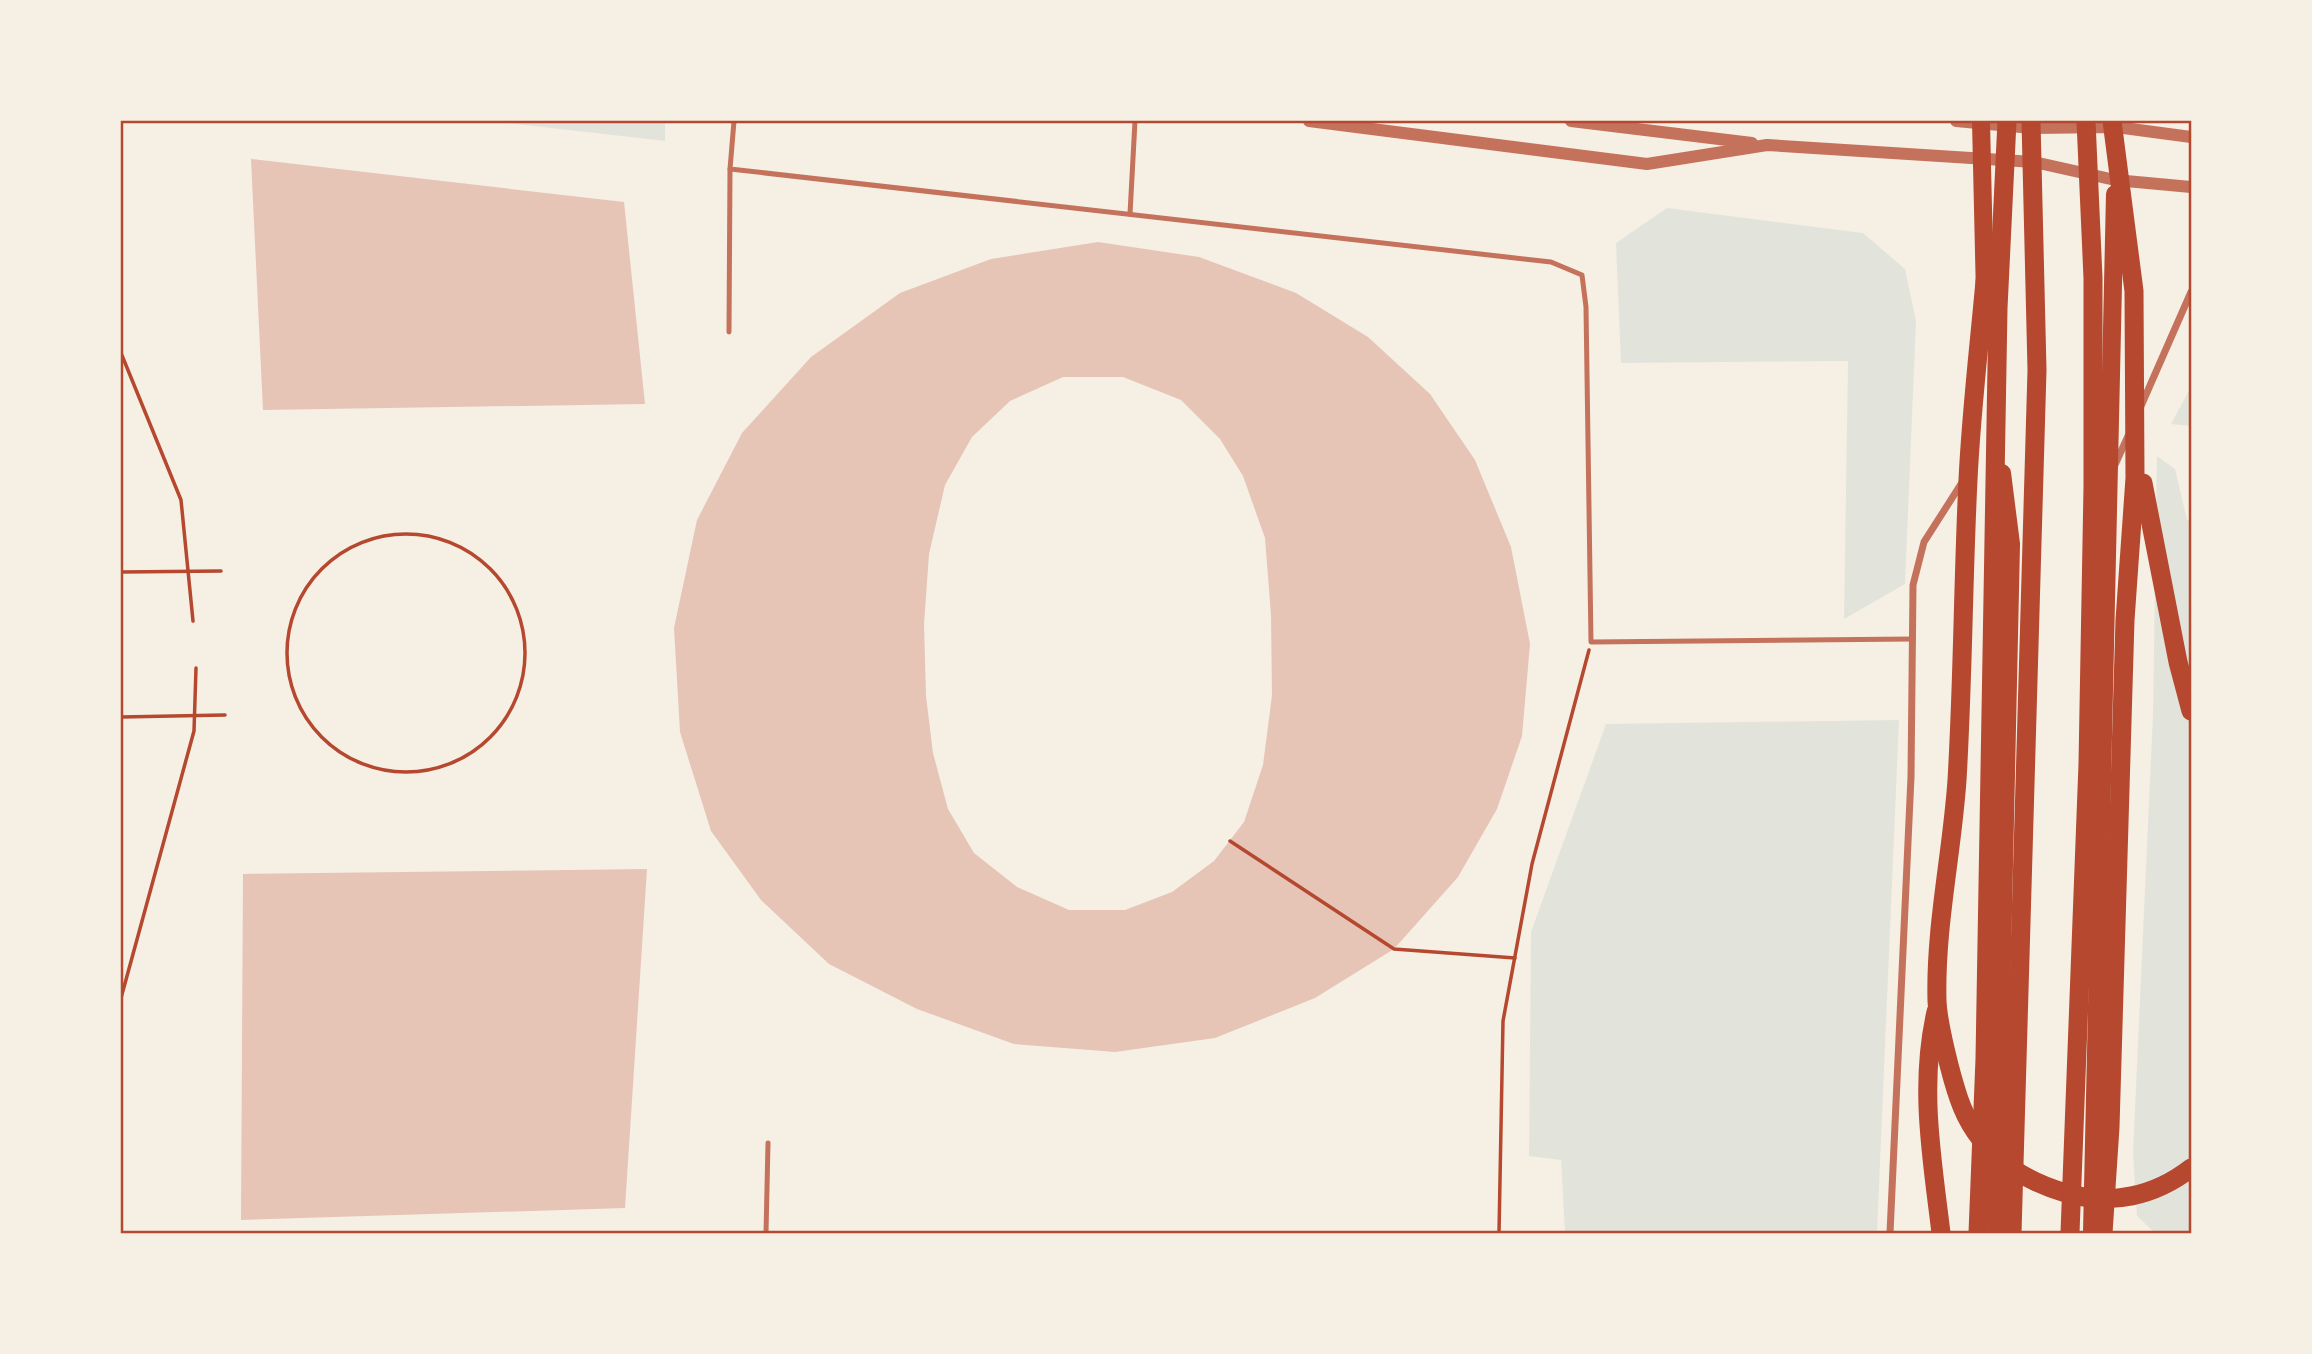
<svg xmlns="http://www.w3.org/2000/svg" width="2312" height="1354" font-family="'Public Sans',sans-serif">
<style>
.green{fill:#e2e4dc}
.building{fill:#e6c5b7;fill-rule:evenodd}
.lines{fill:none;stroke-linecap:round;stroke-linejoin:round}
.path{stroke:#b5482f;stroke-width:3.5}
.service{stroke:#c5725c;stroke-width:5}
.minor{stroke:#c5725c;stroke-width:7}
.tertiary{stroke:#c5725c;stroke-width:12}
.primary{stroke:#b5482f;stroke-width:18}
.trunk{stroke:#b5482f;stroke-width:19}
.neatline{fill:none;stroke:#b5482f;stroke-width:2.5}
</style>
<rect width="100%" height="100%" fill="#f6efe4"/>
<g class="green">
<polygon points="491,121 665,121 665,141"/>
<polygon points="1667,208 1863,233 1905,269 1916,321 1905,584 1844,619 1848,361 1621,363 1616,243"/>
<polygon points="2191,387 2191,426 2171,424"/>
<polygon points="2157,456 2175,469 2187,520 2191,522 2191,1233 2155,1233 2137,1216 2133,1153 2153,714"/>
<polygon points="1899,720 1877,1233 1565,1233 1561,1160 1529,1156 1531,932 1606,724"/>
</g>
<g class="building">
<polygon points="251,159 624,202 645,404 263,410"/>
<path d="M1098,242l101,15 97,36 72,44 62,57 45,66 36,87 19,97 -8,92 -25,73 -39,68 -64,72 -79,49 -100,40 -100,14 -101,-8 -97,-35 -88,-45 -68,-64 -50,-69 -31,-99 -6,-104 23,-108 45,-87 69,-76 89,-64 91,-34zM1063,377h60l58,23 39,39 23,37 22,62 6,77 1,80 -9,70 -19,57 -30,39 -42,31 -47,18h-56l-52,-23 -43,-34 -26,-44 -15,-56 -7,-57 -2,-72 5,-70 16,-69 27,-48 38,-36z"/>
<polygon points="647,869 625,1208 241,1220 243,874"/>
</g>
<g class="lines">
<g class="path">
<polyline points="121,353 181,500 193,621"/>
<circle cx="406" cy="653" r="119"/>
<polyline points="121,572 221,571"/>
<polyline points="121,717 225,715"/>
<polyline points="1230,841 1394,949 1515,958"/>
<polyline points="121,998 194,731 196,668"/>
<polyline points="1499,1233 1503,1021 1532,864 1589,650"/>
</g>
<g class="service">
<polyline points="734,121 730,169 1551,262 1582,275 1586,307 1591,642 1913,639"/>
<polyline points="1130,214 1135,121"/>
<polyline points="729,332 730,169"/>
<polyline points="766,1233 768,1143"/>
</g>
<g class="minor">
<polyline points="2141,406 2191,292"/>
<polyline points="2114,467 2128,436"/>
<polyline points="1890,1233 1911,777 1913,585 1924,542 1963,481"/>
</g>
<g class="tertiary">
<polyline points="1309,121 1647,164 1767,145 2034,162 2115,180 2191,187"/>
<polyline points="1571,121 1752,143"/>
<polyline points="1956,121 2032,128 2116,127 2191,137"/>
</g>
<g class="primary">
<polyline points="1981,121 1985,296"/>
<polyline points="1996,1233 2011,544 2002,473"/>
<polyline points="2092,1233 2115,194"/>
</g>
<g class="trunk">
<path d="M1985,281c-6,67 -14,133 -17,199 -5,100 -5,200 -11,300 -5,74 -22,147 -20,221 1,23 14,75 22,98 17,50 58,80 107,94 45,13 89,3 125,-25"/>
<polyline points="2143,483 2178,662 2191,711"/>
<path d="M1936,1012c-17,74 -4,146 5,221"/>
<polyline points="1978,1233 1985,1059 1998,308 2007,121"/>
<polyline points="2012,1233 2037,370 2031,121"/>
<polyline points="2070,1233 2088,764 2093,487 2093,278 2086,121"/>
<polyline points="2103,1233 2110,1127 2125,620 2135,478 2134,291 2112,121"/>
</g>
</g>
<rect width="2312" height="1354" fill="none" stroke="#f6efe4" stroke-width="245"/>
<rect x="122" y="122" width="2068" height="1110" class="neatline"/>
</svg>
